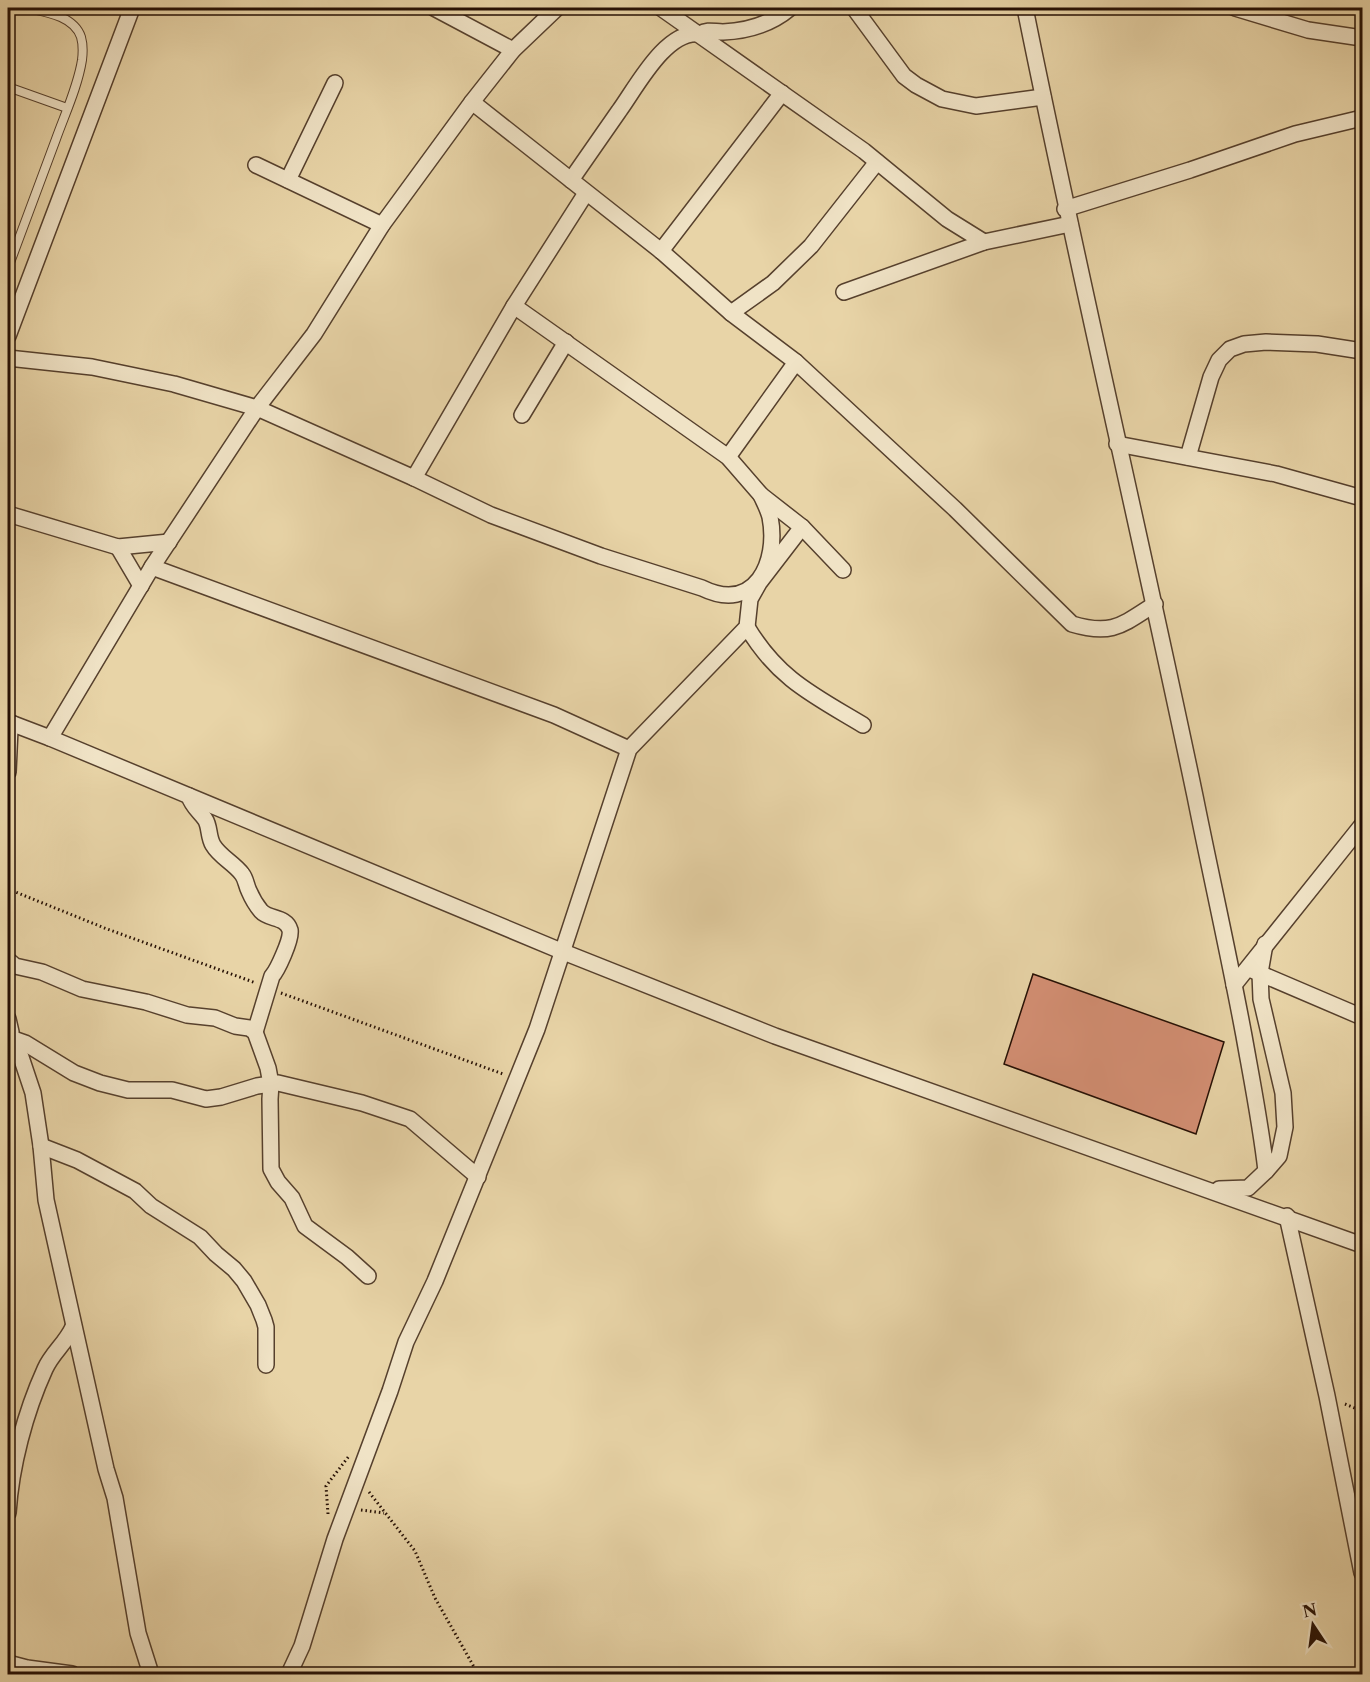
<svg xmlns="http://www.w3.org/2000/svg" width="1370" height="1682" font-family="'Libre Caslon Text',serif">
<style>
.building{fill:#d48f74;stroke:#250f04;stroke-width:1.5}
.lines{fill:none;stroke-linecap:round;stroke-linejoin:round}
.lane-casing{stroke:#56402d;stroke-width:10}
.street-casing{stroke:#56402d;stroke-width:18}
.path{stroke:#250f04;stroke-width:3;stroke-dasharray:1.5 3;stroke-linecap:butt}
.lane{stroke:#f0e3c6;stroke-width:8}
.street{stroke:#f0e3c6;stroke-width:15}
</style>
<rect width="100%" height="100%" fill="#e8d4a7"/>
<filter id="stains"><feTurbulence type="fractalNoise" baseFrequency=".00333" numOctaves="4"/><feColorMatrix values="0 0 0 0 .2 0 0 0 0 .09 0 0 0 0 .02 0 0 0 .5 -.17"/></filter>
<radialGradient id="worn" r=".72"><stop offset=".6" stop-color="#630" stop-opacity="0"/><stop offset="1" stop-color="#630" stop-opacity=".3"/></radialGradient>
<polygon class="building" points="1033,974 1224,1042 1196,1134 1004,1064"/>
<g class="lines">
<defs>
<g id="lane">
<polyline points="8,87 67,108"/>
<path d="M8,268c16,-43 32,-86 48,-129 9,-25 22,-53 26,-79 1,-8 1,-16 -1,-23 -7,-21 -35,-25 -54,-29"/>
</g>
<g id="street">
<polyline points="434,8 513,50"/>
<polyline points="661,8 864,151 947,219 984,242"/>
<polyline points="854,8 904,76 916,85 942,99 976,106 1043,97"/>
<path d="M1025,8c53,263 115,525 170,788 16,80 34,159 49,240 8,45 17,90 22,135l-18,17 -29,1"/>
<polyline points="1235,8 1308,30 1362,38"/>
<path d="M472,102l189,149 70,62 65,49 159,147 117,115c40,12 50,1 83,-20"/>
<polyline points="256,165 382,225"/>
<polyline points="288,180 335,83"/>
<path d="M571,180c16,-23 32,-46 48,-69 17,-23 47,-82 81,-77 8,-5 14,-2 23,-2 24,-1 48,-8 67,-24"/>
<polyline points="1065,209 1190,170 1295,134 1362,118"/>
<polyline points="661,251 782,93"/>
<polyline points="844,292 984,242 1070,224"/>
<polyline points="514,306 728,457 761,495 802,527 843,570"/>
<polyline points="731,313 773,283 811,246 877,162"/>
<polyline points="8,336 132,8"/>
<path d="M8,358l84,9 82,17 83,24 157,70 77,37 110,41 101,32c53,26 77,-26 68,-71 -2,-8 -6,-15 -9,-22"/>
<polyline points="522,415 566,342"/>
<polyline points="1117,444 1276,474 1362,498"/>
<polyline points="728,457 796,362"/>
<polyline points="1188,457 1211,377 1219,360 1230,349 1244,344 1266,342 1317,344 1362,351"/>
<polyline points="414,478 514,306 586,193"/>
<polyline points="8,514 118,547 169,542"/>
<polyline points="118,547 141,586"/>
<polyline points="152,567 554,715 629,749"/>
<path d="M747,627c31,52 66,68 116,98"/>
<polyline points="8,722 50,738 561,951 775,1036 1362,1245"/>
<polyline points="50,738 152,567 257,408 314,334 382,225 472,102 513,50 557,8"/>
<polyline points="8,772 10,729 13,724"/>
<path d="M189,796c3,10 10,15 16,23 5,7 3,18 8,26 7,12 21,18 29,29 4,5 4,11 7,17 3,7 7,14 12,20 8,9 25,5 29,19 2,9 -13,41 -18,46l-17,56"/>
<polyline points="1265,944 1260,973 1261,999 1283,1093 1285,1127 1279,1156 1266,1171"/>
<polyline points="8,960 15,966 42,972 82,989 146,1002 187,1015 215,1018 235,1026 249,1028 255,1032 268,1068 271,1084 270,1099 271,1169 278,1182 292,1198 305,1226 347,1257 368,1276"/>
<polyline points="1252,970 1362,1017"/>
<polyline points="1234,985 1362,825"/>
<polyline points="8,1019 11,1032 10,1038 21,1057 33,1093 41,1146 46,1200 106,1469 115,1498 138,1633 151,1674"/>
<polyline points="8,1037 25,1043 74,1073 100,1083 128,1090 172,1090 206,1099 221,1097 257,1086 278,1083 362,1103 410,1119 478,1177"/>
<polyline points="41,1146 77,1160 135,1191 151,1206 200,1237 216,1254 234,1269 244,1281 258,1305 264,1320 266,1327 266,1365"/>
<polyline points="1287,1216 1327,1396 1362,1573"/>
<path d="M8,1513c3,-47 17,-100 37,-144 7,-16 21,-26 28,-42"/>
<polyline points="8,1663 27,1668 72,1674"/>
<polyline points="289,1674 302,1646 335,1539 390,1391 406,1342 435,1281 537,1029 629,749 747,627 750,599 759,583 802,527"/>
</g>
</defs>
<use href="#lane" class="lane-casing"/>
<use href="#street" class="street-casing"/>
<g class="path">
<polyline points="8,889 107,929 256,983"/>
<polyline points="281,993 503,1074"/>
<polyline points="1345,1404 1362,1411"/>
<polyline points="369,1492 415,1551 435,1598 478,1674"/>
<polyline points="361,1510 384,1513"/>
<polyline points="328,1514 326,1486 349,1456"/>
</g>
<use href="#lane" class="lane"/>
<use href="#street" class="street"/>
</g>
<rect width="1370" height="1682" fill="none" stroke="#e8d4a7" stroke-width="30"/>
<rect x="9" y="9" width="1352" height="1664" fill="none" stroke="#250f04" stroke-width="3"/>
<rect x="15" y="15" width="1340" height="1652" fill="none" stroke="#250f04" stroke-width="1.5"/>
<g transform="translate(1313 1625) rotate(347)" stroke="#f0e3c6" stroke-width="4.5" paint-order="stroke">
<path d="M0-4.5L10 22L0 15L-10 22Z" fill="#250f04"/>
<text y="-9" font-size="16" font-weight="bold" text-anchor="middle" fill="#250f04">N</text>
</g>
<rect width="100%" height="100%" filter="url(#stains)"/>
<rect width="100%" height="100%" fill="url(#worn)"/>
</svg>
